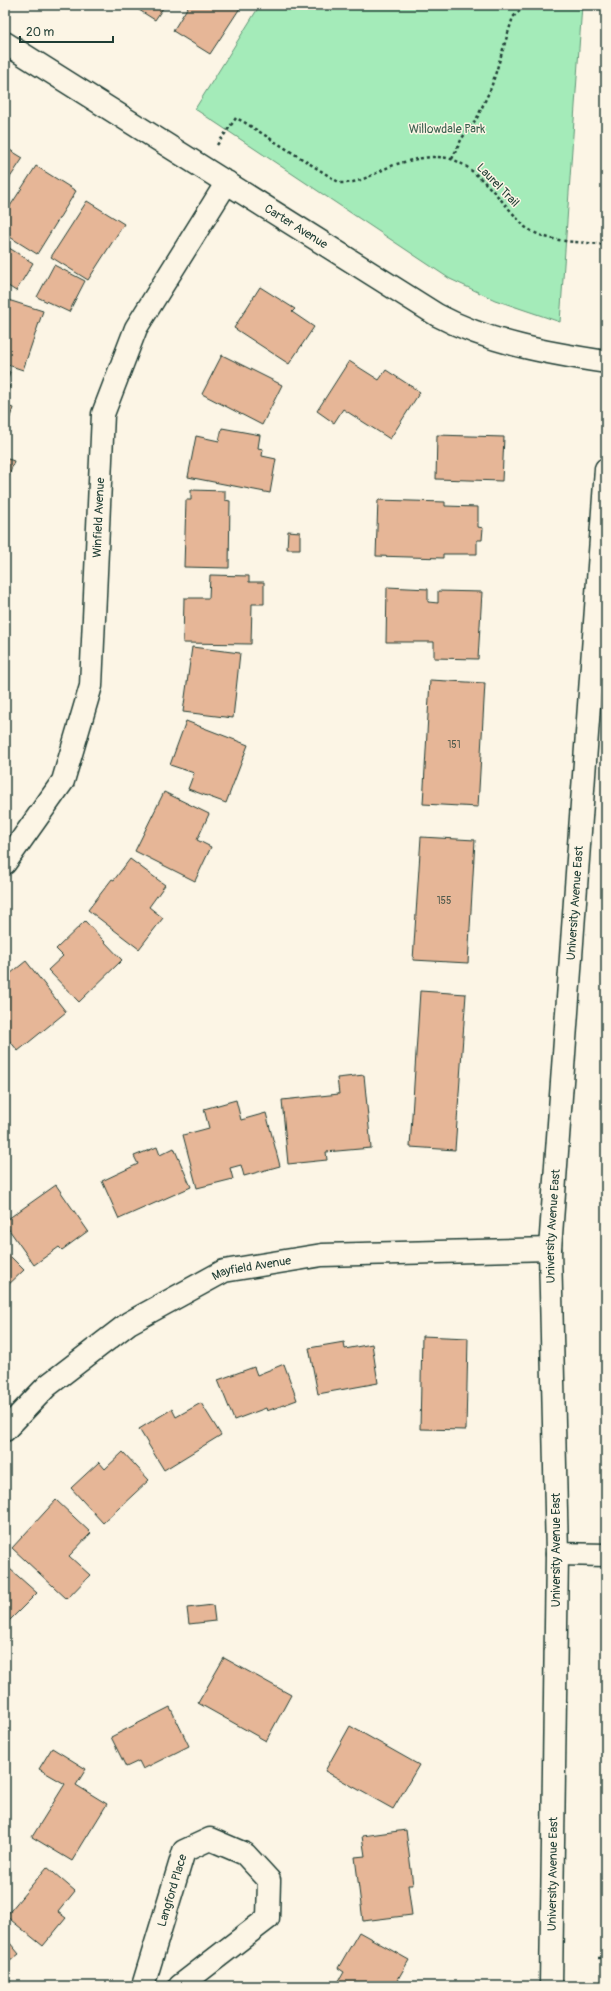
<svg xmlns="http://www.w3.org/2000/svg" width="611" height="1991" font-family="Pangolin,sans-serif">
<style>
.green{fill:#a4ebb9;stroke:#629476}
.building{fill:#e6b697;stroke:#1f3d34}
.lines{fill:none;stroke-linecap:round;stroke-linejoin:round}
.minor-casing{stroke:#1f3d34;stroke-width:25}
.major-casing{stroke:#1f3d34;stroke-width:25}
.path{stroke:#1f3d34;stroke-width:2.5;stroke-dasharray:3 3;stroke-linecap:butt}
.minor{stroke:#fcf5e5;stroke-width:22}
.major{stroke:#fcf5e5;stroke-width:22}
.labels{text-anchor:middle;stroke-width:3;stroke-linejoin:round;paint-order:stroke}
.number-label{font-size:10px;fill:#515b4d}
.park-label{font-size:12px;fill:#3a604f;stroke:#fcf5e5}
.street-label{font-size:12px;fill:#1f3d34;stroke:#fcf5e5}
</style>
<rect width="100%" height="100%" fill="#fcf5e5"/>
<filter id="ink" filterUnits="userSpaceOnUse"><feTurbulence type="fractalNoise" baseFrequency=".025" numOctaves="2"/><feDisplacementMap in="SourceGraphic" scale="8" xChannelSelector="R" yChannelSelector="G"/><feConvolveMatrix kernelMatrix="1 2 1 2 8 2 1 2 1" color-interpolation-filters="sRGB"/></filter>
<g filter="url(#ink)">
<polygon class="green" points="260,5 582,5 560,322 495,300 450,279 195,109"/>
<g class="building">
<polygon points="131,5 165,5 155,20"/>
<polygon points="189,5 242,5 210,54 173,31"/>
<polygon points="5,147 23,158 5,185"/>
<polygon points="36,166 76,191 37,254 5,234 5,214"/>
<polygon points="87,201 124,224 88,280 51,257"/>
<polygon points="6,246 33,263 16,291 5,284"/>
<polygon points="54,265 85,281 69,312 37,297"/>
<polygon points="260,287 295,309 292,312 314,327 289,364 234,328"/>
<polygon points="5,299 43,311 23,370 5,364"/>
<polygon points="222,355 282,385 262,425 202,394"/>
<polygon points="349,361 379,380 386,370 420,392 390,439 343,409 334,423 317,411"/>
<polygon points="5,370 10,372 6,384 10,386 5,399"/>
<polygon points="5,405 13,408 5,432"/>
<polygon points="222,428 260,435 258,448 263,449 262,456 276,459 270,493 188,477 196,436 219,441"/>
<polygon points="437,435 504,437 502,481 436,479"/>
<polygon points="5,458 14,461 5,488"/>
<polygon points="191,490 225,491 225,500 230,501 229,568 184,567 186,500 191,500"/>
<polygon points="378,500 445,502 445,506 478,507 478,527 483,528 482,540 477,540 477,554 443,554 443,558 376,556"/>
<polygon points="288,531 300,532 300,549 287,549"/>
<polygon points="210,575 249,576 249,582 264,582 264,604 252,604 251,644 183,643 184,598 209,598"/>
<polygon points="387,587 428,589 428,602 438,603 438,591 482,592 478,659 434,658 434,642 386,642"/>
<polygon points="192,647 240,653 233,718 183,712"/>
<polygon points="430,680 485,683 478,807 423,804"/>
<polygon points="186,721 248,745 226,803 188,789 194,773 170,765"/>
<polygon points="164,792 209,814 197,840 211,847 195,881 135,851"/>
<polygon points="421,837 475,840 468,963 413,960"/>
<polygon points="130,859 165,885 149,907 163,918 139,949 88,910 112,879 114,880"/>
<polygon points="85,921 122,960 79,1002 48,970 63,956 56,949"/>
<polygon points="26,961 66,1012 18,1051 5,1035 5,1009 7,1008 5,1005 5,978"/>
<polygon points="420,991 466,994 455,1150 410,1147"/>
<polygon points="364,1075 371,1148 326,1152 327,1160 288,1164 282,1100 339,1094 337,1078"/>
<polygon points="236,1100 241,1120 266,1113 280,1166 244,1176 241,1165 230,1168 233,1179 197,1188 183,1135 209,1128 204,1109"/>
<polygon points="157,1147 160,1155 174,1148 191,1187 119,1219 102,1181 138,1164 134,1156"/>
<polygon points="56,1185 88,1231 62,1250 59,1247 34,1265 5,1224 5,1221"/>
<polygon points="5,1251 24,1270 5,1288"/>
<polygon points="422,1336 468,1338 466,1430 420,1429"/>
<polygon points="344,1342 345,1349 372,1344 378,1383 318,1394 309,1348"/>
<polygon points="284,1364 297,1400 267,1411 266,1408 234,1420 218,1380 254,1367 257,1375"/>
<polygon points="201,1403 221,1435 164,1470 139,1429 172,1409 176,1417"/>
<polygon points="123,1452 149,1480 103,1523 71,1488 99,1462 105,1469"/>
<polygon points="56,1500 91,1533 69,1556 90,1575 67,1599 12,1548"/>
<polygon points="10,1569 37,1593 5,1625 5,1574"/>
<polygon points="213,1605 215,1621 189,1624 187,1608"/>
<polygon points="224,1658 291,1695 266,1741 198,1703"/>
<polygon points="170,1707 189,1746 143,1769 139,1761 126,1767 111,1737"/>
<polygon points="350,1726 419,1765 393,1809 325,1771"/>
<polygon points="52,1748 86,1769 76,1785 107,1804 72,1861 32,1837 65,1784 39,1769"/>
<polygon points="406,1830 413,1885 408,1885 412,1915 363,1921 355,1857 365,1856 362,1836"/>
<polygon points="47,1867 75,1891 58,1912 66,1918 43,1946 6,1916"/>
<polygon points="359,1932 409,1960 394,1986 336,1986 344,1972 338,1968"/>
<polygon points="5,1937 19,1954 5,1965"/>
</g>
<g class="lines">
<defs>
<g id="minor">
<path id="s1" d="M5,43l432,272c53,28 110,38 169,47"/>
<path id="s2" d="M5,863l58,-82 28,-95 12,-272 33,-86 91,-146"/>
<path id="s3" d="M5,1430l42,-44 82,-63 95,-52 98,-16 228,-6"/>
<polyline points="557,1554 606,1555"/>
<path id="s4" d="M143,1986l41,-135 26,-12 35,15 24,26 -1,38 -88,68"/>
</g>
<g id="major">
<path id="s5" d="M551,1986l6,-432 -7,-305 56,-780"/>
</g>
</defs>
<use href="#minor" class="minor-casing"/>
<use href="#major" class="major-casing"/>
<g class="path">
<path d="M217,145l19,-27 8,4 96,61c23,1 36,-12 57,-19 17,-5 37,-10 54,-5 25,7 56,49 74,68 24,17 53,14 81,18"/>
<polyline points="452,159 462,138 477,118 491,88 513,17 526,5"/>
<polyline points="598,1958 606,1958"/>
</g>
<use href="#minor" class="minor"/>
<use href="#major" class="major"/>
</g>
</g>
<g class="labels">
<g class="number-label">
<text x="454" y="748">151</text>
<text x="444" y="904">155</text>
</g>
<g class="park-label">
<text x="447" y="133">Willowdale Park</text>
</g>
<g class="street-label">
<text transform="translate(498 185) rotate(46)" y="4">Laurel Trail</text>
<text dy="4" stroke="none"><textPath href="#s1" startOffset="344">Carter Avenue</textPath></text>
<text dy="4" stroke="none"><textPath href="#s2" startOffset="368">Winfield Avenue</textPath></text>
<text dy="4" stroke="none"><textPath href="#s5" startOffset="1084">University Avenue East</textPath></text>
<text dy="4" stroke="none"><textPath href="#s5" startOffset="760">University Avenue East</textPath></text>
<text dy="4" stroke="none"><textPath href="#s3" startOffset="300">Mayfield Avenue</textPath></text>
<text transform="translate(556 1550) rotate(-90)" y="4">University Avenue East</text>
<text dy="4" stroke="none"><textPath href="#s5" startOffset="112">University Avenue East</textPath></text>
<text dy="4" stroke="none"><textPath href="#s4" startOffset="100">Langford Place</textPath></text>
</g>
</g>
<rect width="611" height="1991" fill="none" stroke="#fcf5e5" stroke-width="20"/>
<rect x="10" y="10" width="591" height="1971" fill="none" stroke="#1f3d34" stroke-width="1.5" filter="url(#ink)"/>
<path d="M20 36v6h93v-6" fill="none" stroke="#1f3d34" stroke-width="2"/>
<text x="26" y="36" font-size="12" fill="#1f3d34" stroke="#fcf5e5" stroke-width="3" paint-order="stroke">20 m</text>
</svg>
